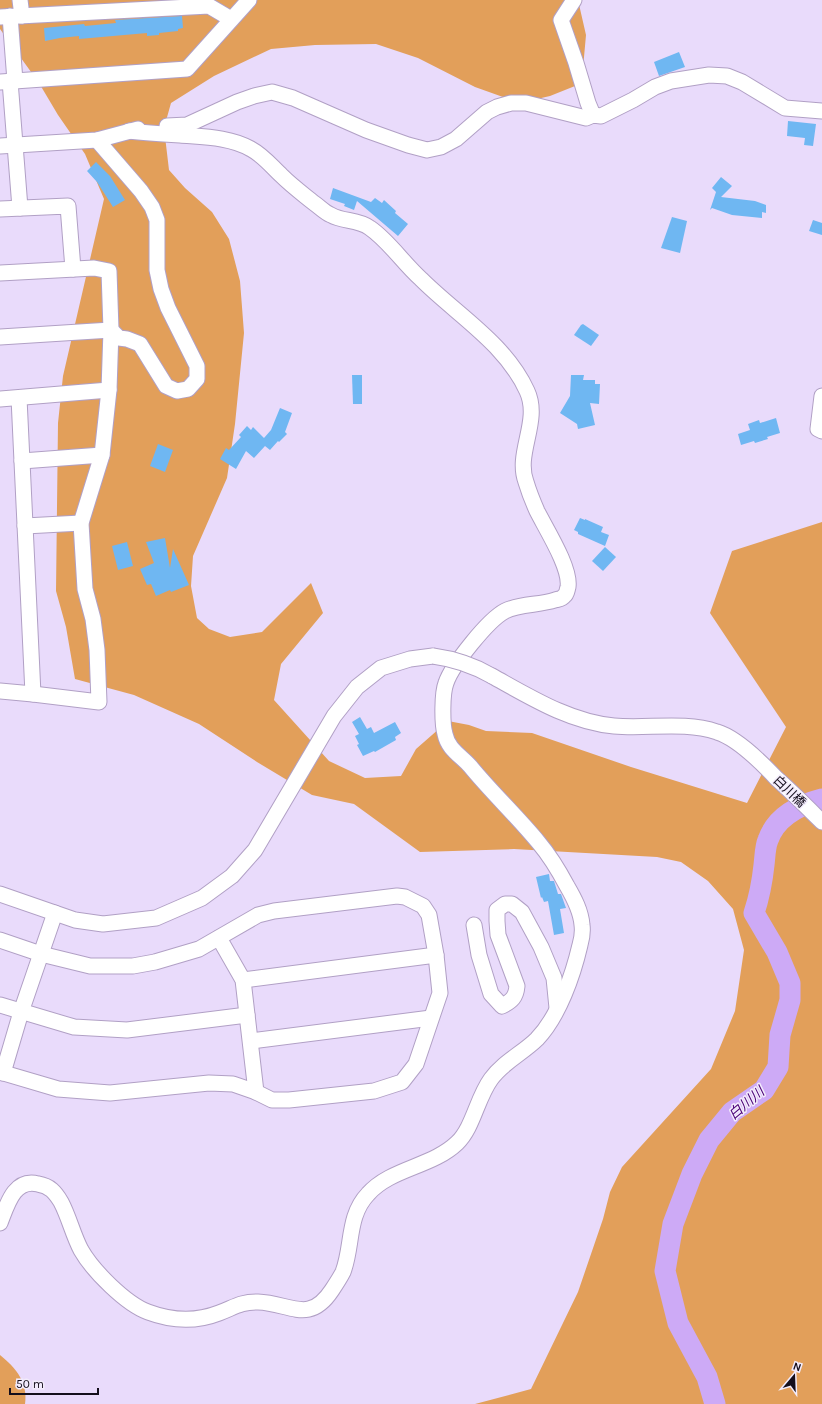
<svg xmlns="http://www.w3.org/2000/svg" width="822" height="1404" font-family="Karla,'Noto Sans JP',sans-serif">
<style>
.green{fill:#e29f5a}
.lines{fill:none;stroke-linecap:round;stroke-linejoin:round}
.river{stroke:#cdaaf6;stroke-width:21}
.building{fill:#6fb7f2}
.minor-casing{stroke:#b1a0c5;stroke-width:17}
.minor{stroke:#fff;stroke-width:15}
.minor-bridge-casing{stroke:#b1a0c5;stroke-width:17;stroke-linecap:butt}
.minor-bridge{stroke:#fff;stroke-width:15}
.labels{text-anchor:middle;stroke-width:3;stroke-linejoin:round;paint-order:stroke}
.street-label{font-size:13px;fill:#140e1b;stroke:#f3ecfc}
.water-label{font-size:14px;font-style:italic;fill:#4a0077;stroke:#f3ecfc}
</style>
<rect width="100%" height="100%" fill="#e9dbfb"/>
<g class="green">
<polygon points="0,0 578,0 586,35 583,68 575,86 550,96 528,101 503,97 475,87 418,58 376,44 315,45 271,49 214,76 171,103 164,128 169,170 185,188 212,212 229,239 240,281 244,333 235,424 227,478 193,556 191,586 197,618 209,629 230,637 262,632 311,583 323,613 281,664 274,700 329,761 365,778 401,776 416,749 448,721 469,725 486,731 532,733 631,767 747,803 786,727 710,613 732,551 822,522 822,1404 475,1404 531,1389 578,1292 603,1219 610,1192 622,1167 711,1069 735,1011 744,950 733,909 708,881 681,862 657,857 514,849 420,852 354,804 312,795 257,762 199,724 134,695 75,679 66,627 56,591 58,423 63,376 104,199 85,154 58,115 39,83 0,29"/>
<path d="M0,1355c16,13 28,27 25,49h-25z"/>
</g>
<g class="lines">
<path class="river" d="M715,1404l-8,-27 -29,-54 -13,-52 8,-47 19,-50 17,-34 23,-28 32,-22 14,-23 2,-32 10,-35v-17l-13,-31 -23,-39c6,-18 8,-29 10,-48 1,-8 1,-18 4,-25 8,-23 31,-35 54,-41"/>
</g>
<g class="building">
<polygon points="182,16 183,28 178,29 178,31 159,33 159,35 147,36 147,33 79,39 79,36 60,38 45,41 44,28 84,24 85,26 116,23 115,20"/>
<polygon points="679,52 685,67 659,76 654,62"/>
<polygon points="788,121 816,124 813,146 804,145 805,138 787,136"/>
<polygon points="96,162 110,176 125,200 113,207 97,182 87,171"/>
<polygon points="721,177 732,186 721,197 755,201 766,205 766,213 762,212 762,218 732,215 712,208 710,210 716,192 712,188"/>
<polygon points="333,188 371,202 375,198 382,203 384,200 396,211 395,213 408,224 398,236 357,201 354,210 344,206 345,204 330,199"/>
<polygon points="672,217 687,221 680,253 661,248"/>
<polygon points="813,220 822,223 822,235 809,231"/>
<polygon points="583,324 599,335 591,346 574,335 581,325"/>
<polygon points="352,375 362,375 362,404 353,404"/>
<polygon points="571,375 584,375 583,380 595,380 595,384 600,384 599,404 590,403 595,425 578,429 577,424 560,413 570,396"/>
<polygon points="280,408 292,413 285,432 287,434 279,442 278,441 270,450 265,446 254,458 246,451 236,469 220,459 226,448 229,450 241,437 239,435 247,426 251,430 253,427 264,438 271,430"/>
<polygon points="776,418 780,433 767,437 768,439 755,443 754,441 741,445 738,434 750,430 748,424 759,420 760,423"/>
<polygon points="158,444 173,450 165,472 150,466"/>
<polygon points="580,518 585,520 585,519 603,527 601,532 609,535 605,546 578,534 578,532 574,530"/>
<polygon points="165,538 170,568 173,549 189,585 171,592 170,590 156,596 151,584 147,585 140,569 154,563 146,542"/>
<polygon points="127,542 133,566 118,570 112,546"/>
<polygon points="605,547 616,557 603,571 592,561"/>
<polygon points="360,717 367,729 371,727 374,733 395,722 401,733 395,737 396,740 375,752 374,751 363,756 357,745 359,744 355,736 359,734 352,722"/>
<polygon points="549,874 550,881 554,881 558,894 561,894 566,908 560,909 564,933 554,935 548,901 544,902 542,897 541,898 536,877"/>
</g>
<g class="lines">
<defs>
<g id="minor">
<polyline points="20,0 22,16"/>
<polyline points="574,0 561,20 576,63 588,103 593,115"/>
<polyline points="10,16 15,81"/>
<polyline points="0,17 209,6 231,19"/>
<polyline points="10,81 20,208"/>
<polyline points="0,82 187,69 249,0"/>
<polyline points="167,126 187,125 237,102 254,96 272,92 293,98 366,130 408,145 427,150 441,147 456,139 487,112 497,107 511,103 526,103 586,118 593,115 601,116 633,100 655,87 671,81 709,75 727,76 742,82 785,108 822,111"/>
<polyline points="0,146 97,140 138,129"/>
<polyline points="0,209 68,206 73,269"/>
<polyline points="0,273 94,268 109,271 111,330 109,390 102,455 81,523 85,589 93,619 97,650 99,702 33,694 0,691"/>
<polyline points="0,337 111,330 119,338 127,339 140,344 166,386 177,391 188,389 197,379 197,366 168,308 161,289 157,270 157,220 152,207 141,191 97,140"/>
<polyline points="822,396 818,429 822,431"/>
<polyline points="19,398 33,694"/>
<polyline points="0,399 109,390"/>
<polyline points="22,461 102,455"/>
<polyline points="25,526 81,523"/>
<path d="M492,676c38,21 78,46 122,50 34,3 70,-5 103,6 20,6 44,30 59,46 16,14 31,29 46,44"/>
<polyline points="0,894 75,920 103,924 156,918 202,898 232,876 255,850 334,716 357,687 381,668 410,659 433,656"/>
<path d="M474,925l5,30 12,39 11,12c10,-5 14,-9 15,-20l-19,-51 -1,-14v-11l8,-6h7l10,8 19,35 13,31 3,30"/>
<polyline points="219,938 243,980 256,1092"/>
<polyline points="0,940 41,954 90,966 133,966 155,962 199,949 258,915 274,911 397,896 405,897 423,906 429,915 436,955 440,993 416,1064 402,1082 374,1091 289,1100 272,1100 256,1092 233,1084 209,1083 110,1093 58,1089 0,1072"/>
<polyline points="243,980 436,955"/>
<polyline points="0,1005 74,1027 127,1030 247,1015"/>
<polyline points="251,1041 431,1018"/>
<polyline points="3,1073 21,1012 55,913"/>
<path d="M0,1223c7,-18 14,-45 38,-39 12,2 17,8 23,18 8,15 12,33 20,48 12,21 45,54 67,62 24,9 48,10 71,1 16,-6 21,-11 39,-11 32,1 51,23 74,-12 2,-3 10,-16 11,-18 10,-26 4,-56 25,-78 23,-26 64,-27 89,-51 16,-15 20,-45 34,-64 12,-17 32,-26 46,-40 22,-23 36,-64 43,-94 2,-7 3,-13 2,-20 -1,-14 -8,-27 -15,-39 -8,-15 -17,-30 -28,-43 -22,-27 -47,-50 -69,-77 -10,-11 -22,-17 -25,-32 -3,-10 -3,-41 1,-51 6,-18 42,-63 59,-72 13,-7 35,-6 50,-11 3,-1 7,-1 9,-4 3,-2 3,-6 4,-9 3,-19 -22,-58 -31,-76 -4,-9 -8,-19 -11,-29 -11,-29 15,-61 1,-91 -22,-48 -70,-76 -106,-112 -18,-16 -32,-38 -51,-51 -12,-9 -27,-6 -39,-13 -7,-3 -11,-8 -17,-12 -11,-9 -22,-17 -32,-27 -10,-9 -18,-20 -31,-27 -21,-12 -47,-12 -71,-14 -17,-1 -34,-2 -51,-4"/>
</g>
</defs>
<use href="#minor" class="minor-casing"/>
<use href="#minor" class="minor"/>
<defs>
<path id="minor-bridge" d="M433,656c22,3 40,9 59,20"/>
</defs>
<use href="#minor-bridge" class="minor-bridge-casing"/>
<use href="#minor-bridge" class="minor-bridge"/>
</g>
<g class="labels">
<g class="street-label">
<text transform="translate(790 791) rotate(44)" y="5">白川橋</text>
</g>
<g class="water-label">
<text transform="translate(746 1103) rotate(-40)" y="5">白川川</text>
</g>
</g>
<g transform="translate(794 1376) rotate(19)" stroke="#f3ecfc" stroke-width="3" paint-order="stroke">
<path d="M0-3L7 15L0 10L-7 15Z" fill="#140e1b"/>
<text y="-6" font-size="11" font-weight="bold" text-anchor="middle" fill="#140e1b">N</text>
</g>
<path d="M10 1388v6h88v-6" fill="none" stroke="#140e1b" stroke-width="2"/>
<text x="16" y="1388" font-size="12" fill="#140e1b" stroke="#f3ecfc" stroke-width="3" paint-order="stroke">50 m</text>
</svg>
